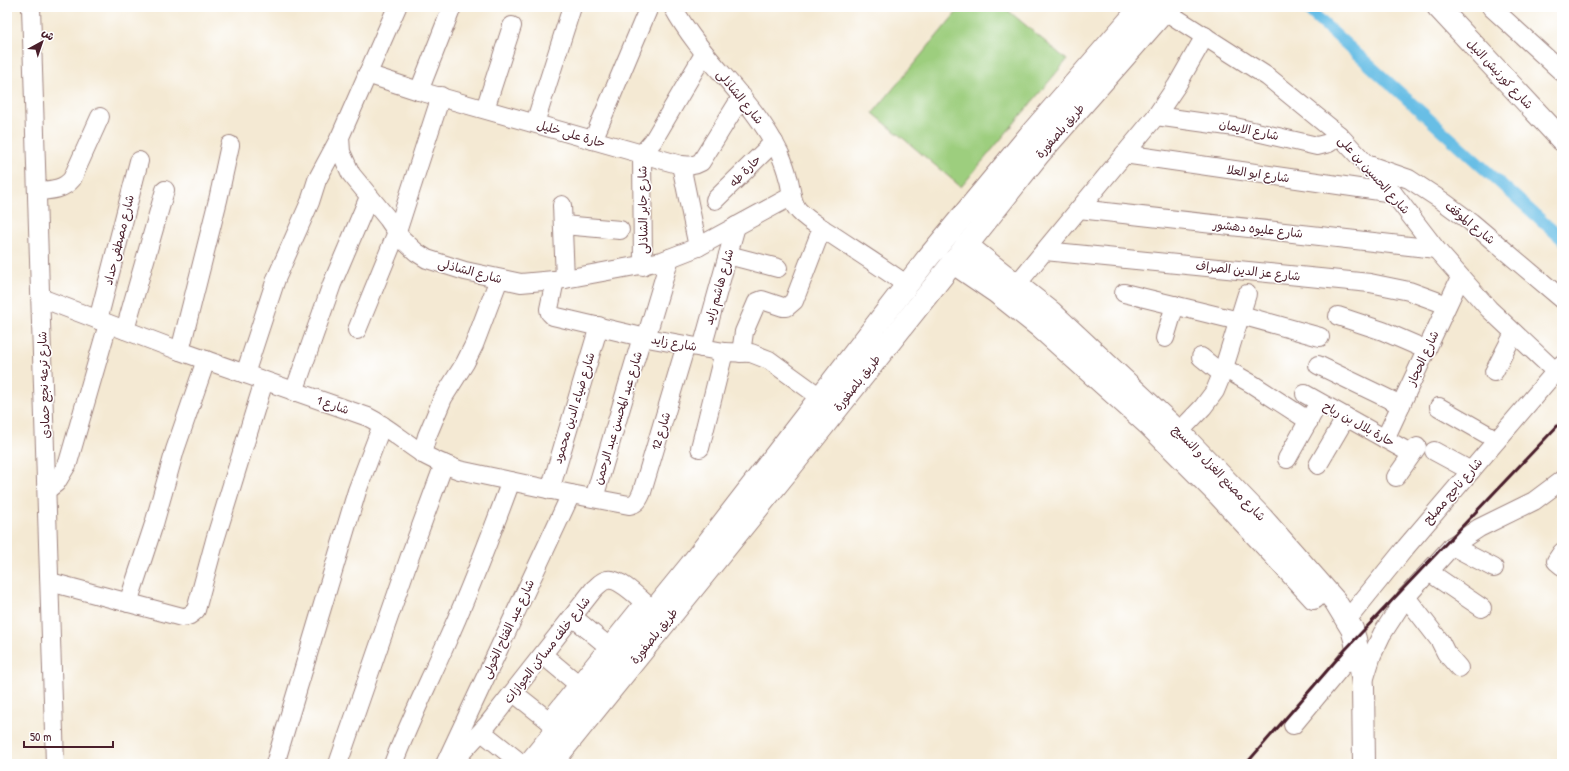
<svg xmlns="http://www.w3.org/2000/svg" width="1569" height="771" font-family="'Patrick Hand','Playpen Sans Arabic',sans-serif">
<style>
.grass{fill:#9dce7e;stroke:#747654}
.lines{fill:none;stroke-linecap:round;stroke-linejoin:round}
.canal{stroke:#68bee5;stroke-width:12}
.minor-casing{stroke:#9f847f;stroke-width:20}
.major-casing{stroke:#9f847f;stroke-width:24}
.minor{stroke:#fff;stroke-width:18}
.major{stroke:#fff;stroke-width:22}
.rail{stroke:#4a1f2b;stroke-width:3}
.labels{text-anchor:middle;stroke-width:3;stroke-linejoin:round;paint-order:stroke}
.street-label{font-size:12px;fill:#4a1f2b;stroke:#fff}
</style>
<rect width="100%" height="100%" fill="#fff"/>
<filter id="ink" filterUnits="userSpaceOnUse"><feTurbulence type="fractalNoise" baseFrequency=".025" numOctaves="2"/><feDisplacementMap in="SourceGraphic" scale="8" xChannelSelector="R" yChannelSelector="G"/><feConvolveMatrix kernelMatrix="1 2 1 2 8 2 1 2 1" color-interpolation-filters="sRGB"/></filter>
<filter id="wash" filterUnits="userSpaceOnUse"><feTurbulence type="fractalNoise" baseFrequency=".012" numOctaves="4" result="noise"/><feDisplacementMap in="SourceGraphic" scale="16" xChannelSelector="R" yChannelSelector="G"/><feGaussianBlur stdDeviation="0.9" result="paint"/><feColorMatrix in="noise" values="0 0 0 0 0 0 0 0 0 0 0 0 0 0 0 0 0 1.4 0 .05"/><feComposite in="paint" operator="in"/></filter>
<g filter="url(#wash)">
<rect width="100%" height="100%" fill="#f4e9d3"/>
<polygon class="grass" points="961,7 1004,7 1067,60 961,187 873,113"/>
<g class="lines">
<polyline class="canal" points="1305,7 1562,239"/>
</g>
</g>
<g filter="url(#ink)">
<g class="lines">
<defs>
<g id="minor">
<polyline points="31,7 55,764"/>
<polyline points="397,7 340,137 341,152 351,174 388,219 401,238 416,252 427,259 465,271 521,283 565,279 662,261 698,247 792,196"/>
<path d="M673,7c29,54 80,91 107,147 3,7 6,15 8,23 4,11 2,25 11,34 9,10 23,17 35,25 24,16 49,32 73,49"/>
<polyline points="1491,7 1562,72"/>
<polyline points="1165,11 1268,77 1339,135 1393,193 1436,249 1489,309 1556,372"/>
<path d="M367,74l52,17 262,74c8,1 13,1 20,-3l41,-66"/>
<polyline points="419,91 452,7"/>
<polyline points="485,109 512,26"/>
<polyline points="1156,116 1235,127 1317,146 1329,143 1339,135"/>
<polyline points="535,123 572,7"/>
<polyline points="593,140 649,7"/>
<polyline points="1124,154 1393,193"/>
<polyline points="681,165 698,247"/>
<polyline points="1369,165 1409,179 1441,200 1471,222 1562,299"/>
<path d="M38,191c13,-1 25,-1 34,-12l28,-62"/>
<polyline points="715,200 774,142"/>
<polyline points="562,205 565,279"/>
<polyline points="1079,209 1436,249"/>
<polyline points="563,225 620,230"/>
<polyline points="1045,251 1370,283 1409,291 1447,305"/>
<polyline points="728,255 778,268"/>
<polyline points="643,266 642,154 653,141 704,54"/>
<polyline points="555,280 549,309 550,313 553,316 642,337 724,352 751,353 769,360 820,397"/>
<polyline points="1017,284 1156,116 1177,85 1205,36"/>
<polyline points="1124,293 1239,321"/>
<path d="M41,298l139,53 188,66c20,10 36,25 55,37 11,7 24,11 36,16l112,24 58,11c8,-1 10,-6 13,-13l44,-147"/>
<polyline points="1241,315 1320,337"/>
<polyline points="1338,316 1383,331 1427,350"/>
<polyline points="98,320 139,161"/>
<polyline points="125,330 165,190"/>
<polyline points="357,330 397,232 441,96"/>
<polyline points="646,338 670,258"/>
<polyline points="1165,338 1175,305"/>
<polyline points="702,348 736,226"/>
<polyline points="180,351 218,200 230,145"/>
<polyline points="741,353 744,332 757,302 762,300 783,307 787,307 794,301 822,228"/>
<polyline points="1201,357 1222,374"/>
<polyline points="1318,365 1401,405"/>
<polyline points="1224,368 1252,384 1309,421"/>
<polyline points="1494,372 1514,333"/>
<polyline points="245,374 276,279 310,202 317,180 340,137"/>
<polyline points="294,392 332,284 369,197"/>
<polyline points="1305,394 1412,454"/>
<polyline points="1439,407 1497,440"/>
<polyline points="1179,432 1203,407 1215,391 1222,374 1247,294"/>
<polyline points="1385,439 1460,278"/>
<polyline points="700,448 724,352"/>
<polyline points="1434,451 1471,471"/>
<polyline points="422,454 427,436 443,398 465,363 474,345 499,279"/>
<polyline points="1287,459 1314,411"/>
<polyline points="1318,465 1346,417"/>
<polyline points="1396,477 1417,447"/>
<polyline points="47,490 56,483 68,463 108,324"/>
<polyline points="550,490 599,326"/>
<polyline points="594,498 642,337"/>
<polyline points="1452,546 1494,568"/>
<polyline points="1562,552 1556,561 1562,566"/>
<polyline points="1429,572 1482,608"/>
<path d="M50,582l132,35c6,0 9,-2 14,-7l19,-70 49,-159"/>
<polyline points="1406,597 1440,641 1446,653 1459,668"/>
<polyline points="128,603 154,524 175,450 206,360"/>
<polyline points="573,617 609,647"/>
<polyline points="1347,620 1406,547 1562,364"/>
<polyline points="543,655 579,685"/>
<polyline points="1363,684 1372,655 1382,634 1406,597 1452,546 1479,528 1534,501 1562,480"/>
<polyline points="514,693 558,728"/>
<polyline points="549,721 644,603"/>
<polyline points="1293,725 1347,660"/>
<polyline points="482,732 522,764"/>
<polyline points="275,764 357,491 382,425"/>
<polyline points="338,764 410,556 444,464"/>
<path d="M393,764c15,-39 33,-76 50,-114 25,-55 47,-112 68,-169"/>
<polyline points="445,764 571,494"/>
<path d="M451,764l37,-40 106,-135c4,-3 7,-8 13,-9 13,-3 36,22 46,30"/>
</g>
<g id="major">
<polyline points="1438,7 1562,140"/>
<polyline points="966,245 1052,313 1179,432 1262,518 1335,601 1352,629 1355,639 1361,669 1363,686 1364,764"/>
<polyline points="952,262 996,292 1040,327 1148,424 1220,496 1314,598"/>
<polyline points="529,764 690,566 927,259 1029,136 1141,7"/>
<polyline points="551,764 790,468 1039,154 1168,7"/>
</g>
</defs>
<use href="#minor" class="minor-casing"/>
<use href="#major" class="major-casing"/>
<use href="#minor" class="minor"/>
<use href="#major" class="major"/>
<polyline class="rail" points="1246,764 1345,650 1562,421"/>
</g>
</g>
<g class="labels">
<g class="street-label">
<text transform="translate(1500 74) rotate(47)" y="4">شارع كورنيش النيل</text>
<text transform="translate(740 97) rotate(51)" y="4">شارع الشاذلى</text>
<text transform="translate(1249 130) rotate(12)" y="4">شارع الايمان</text>
<text transform="translate(1060 131) rotate(-49)" y="4">طريق بلصفورة</text>
<text transform="translate(571 134) rotate(16)" y="4">حارة على خليل</text>
<text transform="translate(745 171) rotate(-45)" y="4">حارة طه</text>
<text transform="translate(1258 174) rotate(8)" y="4">شارع ابو العلا</text>
<text transform="translate(1374 175) rotate(48)" y="4">شارع الحسين بن على</text>
<text transform="translate(643 210) rotate(-91)" y="4">شارع جابر الشاذلى</text>
<text transform="translate(1470 223) rotate(39)" y="4">شارع الموقف</text>
<text transform="translate(1258 229) rotate(6)" y="4">شارع عليوه دهشور</text>
<text transform="translate(119 240) rotate(-76)" y="4">شارع مصطفى حداد</text>
<text transform="translate(470 271) rotate(15)" y="4">شارع الشاذلى</text>
<text transform="translate(1248 271) rotate(6)" y="4">شارع عز الدين الصراف</text>
<text transform="translate(719 287) rotate(-74)" y="4">شارع هاشم زايد</text>
<text transform="translate(674 343) rotate(10)" y="4">شارع زايد</text>
<text transform="translate(1423 358) rotate(-65)" y="4">شارع الحجاز</text>
<text transform="translate(857 383) rotate(-52)" y="4">طريق بلصفورة</text>
<text transform="translate(44 385) rotate(-92)" y="4">شارع ترعه نجع حمادى</text>
<text transform="translate(333 405) rotate(19)" y="4">شارع 1</text>
<text transform="translate(574 408) rotate(-73)" y="4">شارع ضياء الدين محمود</text>
<text transform="translate(618 418) rotate(-73)" y="4">شارع عبد المحسن عبد الرحمن</text>
<text transform="translate(1359 424) rotate(29)" y="4">حارة بلال بن رباح</text>
<text transform="translate(661 431) rotate(-73)" y="4">شارع 12</text>
<text transform="translate(1219 473) rotate(46)" y="4">شارع مصنع الغزل و النسيج</text>
<text transform="translate(1453 491) rotate(-49)" y="4">شارع ناجح مصلح</text>
<text transform="translate(508 629) rotate(-65)" y="4">شارع عبد الفتاح الخولى</text>
<text transform="translate(654 636) rotate(-51)" y="4">طريق بلصفورة</text>
<text transform="translate(547 650) rotate(-52)" y="4">شارع خلف مساكن الجوازات</text>
</g>
</g>
<rect width="1569" height="771" fill="none" stroke="#fff" stroke-width="24"/>
<g transform="translate(42 42) rotate(40)" stroke="#ffffff" stroke-width="3" paint-order="stroke">
<path d="M0-3L7 15L0 10L-7 15Z" fill="#4a1f2b"/>
<text y="-6" font-size="11" font-weight="bold" text-anchor="middle" fill="#4a1f2b">ش</text>
</g>
<path d="M24 741v6h89v-6" fill="none" stroke="#4a1f2b" stroke-width="2"/>
<text x="30" y="741" font-size="12" fill="#4a1f2b" stroke="#ffffff" stroke-width="3" paint-order="stroke">50 m</text>
</svg>
